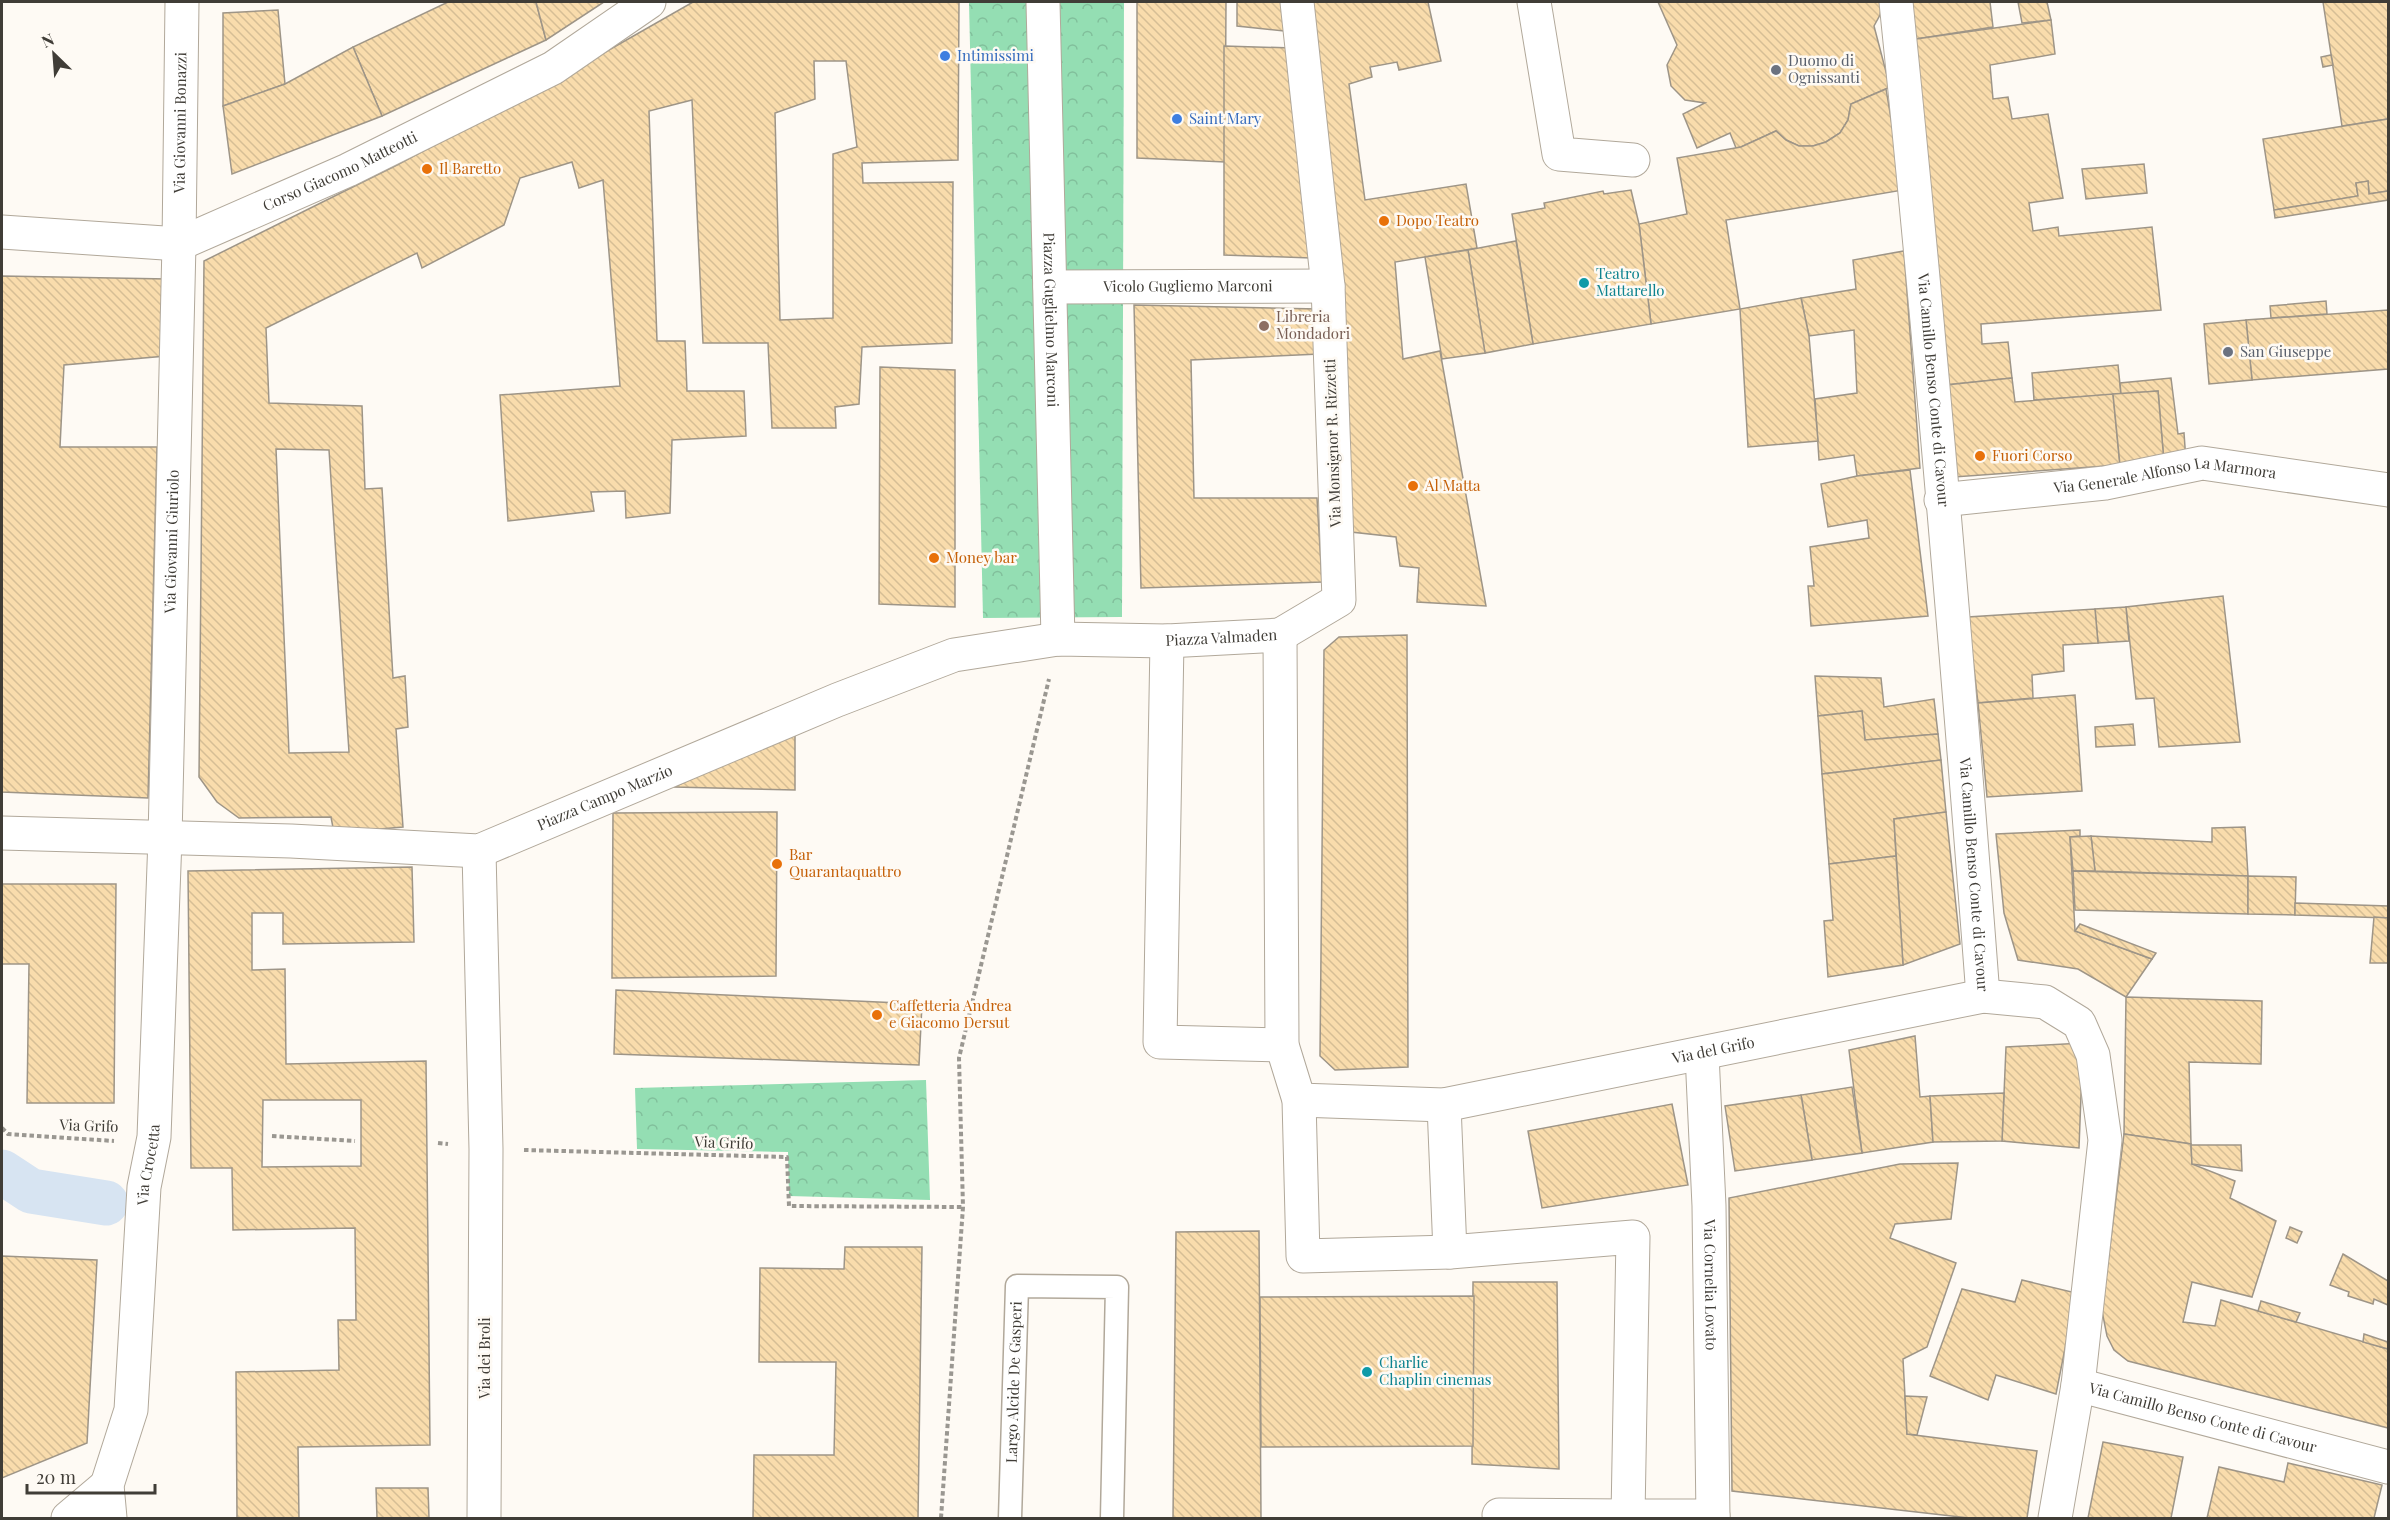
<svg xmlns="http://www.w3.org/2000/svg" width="2390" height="1520" font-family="'Playfair Display',serif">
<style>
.forest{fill:url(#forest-crowns)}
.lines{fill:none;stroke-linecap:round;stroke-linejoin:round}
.canal{stroke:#d7e4f2;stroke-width:45}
.building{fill:url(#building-back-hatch);stroke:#9e9587;stroke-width:1.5;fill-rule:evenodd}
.lane-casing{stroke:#b1a89a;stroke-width:25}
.street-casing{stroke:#b1a89a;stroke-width:35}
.path{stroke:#9a9791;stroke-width:4;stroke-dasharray:4.5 3;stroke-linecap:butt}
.lane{stroke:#fff;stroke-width:22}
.street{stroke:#fff;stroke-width:33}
.shop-dot{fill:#3f7fe0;stroke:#fefaf4;stroke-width:2}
.worship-dot{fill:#6b7280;stroke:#fefaf4;stroke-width:2}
.food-dot{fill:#e8710a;stroke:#fefaf4;stroke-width:2}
.culture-dot{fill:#0f9aa8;stroke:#fefaf4;stroke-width:2}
.education-dot{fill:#8d6e63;stroke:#fefaf4;stroke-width:2}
.labels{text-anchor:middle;stroke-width:5;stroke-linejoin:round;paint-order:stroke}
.shop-label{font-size:15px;fill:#366cbe;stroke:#fefaf4;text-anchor:start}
.worship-label{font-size:15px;fill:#5b616d;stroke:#fefaf4;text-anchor:start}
.street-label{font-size:15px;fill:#403d37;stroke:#fefaf4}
.food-label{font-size:15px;fill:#c56008;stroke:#fefaf4;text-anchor:start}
.culture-label{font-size:15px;fill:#0d838f;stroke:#fefaf4;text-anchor:start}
.education-label{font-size:15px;fill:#785e54;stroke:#fefaf4;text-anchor:start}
</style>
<defs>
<pattern id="forest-crowns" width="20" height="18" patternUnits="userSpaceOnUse" patternTransform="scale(1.5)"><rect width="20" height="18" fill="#94deb3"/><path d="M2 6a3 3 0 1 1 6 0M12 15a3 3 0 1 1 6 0" fill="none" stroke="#81bf9b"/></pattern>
<pattern id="building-back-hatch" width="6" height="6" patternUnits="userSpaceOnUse" patternTransform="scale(1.5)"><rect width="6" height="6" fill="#f9dcac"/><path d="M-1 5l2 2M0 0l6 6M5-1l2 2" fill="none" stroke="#d6be95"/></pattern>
</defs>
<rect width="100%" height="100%" fill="#fefaf4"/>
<g class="forest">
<polygon points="969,2 1124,2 1122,617 983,618"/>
<polygon points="926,1080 930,1200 789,1196 788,1152 637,1149 635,1088"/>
</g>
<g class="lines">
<polyline class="canal" points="2,1172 31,1191 106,1203"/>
</g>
<g class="building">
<polygon points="448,2 536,2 546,40 382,116 353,47"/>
<polygon points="536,2 604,2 546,40"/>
<path d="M693,2h266l-1,158 -96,3 1,20 90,-1 -1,161 -90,4 -3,57 -24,3 1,21h-64l-4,-85h-65l-11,-243 -43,11 8,230h28l2,50h57l2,45 -74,4 -2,73 -44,5 -1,-27 -34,1 3,19 -86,10 -8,-126 120,-9 -17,-206 -24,8 -7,-26 -52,16 -16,47 -82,43 -5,-15 -151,75 3,75 93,3 3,83 17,-1 11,190 12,-2 3,51 -12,2 7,98 -69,6 -3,-16 -92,1 -22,-16 -18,-25 5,-516 193,-96 168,-90zM814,61h32l11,86 -24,7v164l-53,2 -5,-207 40,-14zM276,449l53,1 20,302 -60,1z"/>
<polygon points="1137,2 1226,2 1225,162 1137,158"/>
<polygon points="1237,2 1290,2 1293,32 1237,26"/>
<polygon points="1310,2 1428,2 1441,61 1399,70 1397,62 1370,67 1372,77 1349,84 1365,200 1466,184 1477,248 1395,262 1403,359 1440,351 1486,606 1417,602 1419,568 1400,566 1396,537 1351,532 1341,254"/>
<polygon points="1658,2 1882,2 1880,15 1874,26 1890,87 1851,104 1848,120 1840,133 1826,142 1813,146 1799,146 1786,140 1776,131 1741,147 1736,148 1730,133 1697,148 1683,114 1705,103 1685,100 1671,86 1667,65 1677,45"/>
<polygon points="1911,2 1990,2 1993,27 1916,39"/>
<polygon points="2018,2 2047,2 2051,20 2022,23"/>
<polygon points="2323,2 2388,2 2388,119 2342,126"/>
<polygon points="278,10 285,84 223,106 223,13"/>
<polygon points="2051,20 2055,54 1990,65 1993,99 2008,97 2012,119 2048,114 2063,198 2029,203 2033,231 2058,227 2059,236 2152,227 2161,310 1981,324 1982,344 2008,342 2012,378 1946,385 1916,39"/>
<polygon points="1224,46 1292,48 1311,258 1224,255"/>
<polygon points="353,47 382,116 232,174 223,106 285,84"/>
<polygon points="2331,55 2333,65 2323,67 2321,57"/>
<polygon points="1886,89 1903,190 1726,220 1740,309 1651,324 1639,224 1687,214 1677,158 1741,147 1776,131 1786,140 1799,146 1813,146 1826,142 1840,133 1848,120 1851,104"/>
<polygon points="2388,119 2388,191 2369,194 2368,181 2356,183 2358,196 2274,210 2263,139"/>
<polygon points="2144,164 2147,193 2086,199 2082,169"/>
<polygon points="2368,181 2369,194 2388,191 2388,200 2275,218 2274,210 2358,196 2356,183"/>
<polygon points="1631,190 1639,224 1651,324 1533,344 1512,214 1545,208 1544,203 1603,191 1604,194"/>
<polygon points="1516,241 1533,344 1485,353 1468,250"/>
<polygon points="1468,250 1485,353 1442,359 1425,257"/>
<polygon points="1904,251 1920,468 1857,476 1854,455 1819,460 1815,399 1857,393 1854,330 1809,336 1801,298 1856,289 1853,260"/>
<polygon points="2,276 168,279 166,356 64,365 60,447 157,447 148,798 2,792"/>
<polygon points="1801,298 1809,336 1818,441 1748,447 1740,309"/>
<polygon points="2326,301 2327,314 2271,318 2270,306"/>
<polygon points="1134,305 1318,309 1319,354 1191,360 1194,498 1317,498 1322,582 1141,588"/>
<polygon points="2388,310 2388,369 2252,380 2246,320"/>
<polygon points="2246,320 2252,380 2209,384 2204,324"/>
<polygon points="2118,365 2121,394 2034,400 2032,373"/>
<polygon points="880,367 955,370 955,607 879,604"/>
<polygon points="2012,378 2015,402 2113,394 2120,465 1954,477 1946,385"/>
<polygon points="2171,378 2178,434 2184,433 2186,461 2164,462 2158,391 2121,394 2120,383"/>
<polygon points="2158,391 2164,462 2120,465 2113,394"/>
<polygon points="1910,470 1928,616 1811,626 1808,586 1814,586 1810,547 1869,538 1867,520 1828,527 1821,484 1857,476"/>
<polygon points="2223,596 2240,742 2159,747 2154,698 2136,699 2126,607"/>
<polygon points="2126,607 2129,641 2098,643 2095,609"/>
<polygon points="2095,609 2098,643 2063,645 2064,671 2032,675 2033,698 1978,703 1968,617"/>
<polygon points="1407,635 1408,1067 1335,1070 1320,1056 1324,650 1339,637"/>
<polygon points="1815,676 1881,678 1884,707 1934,699 1938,734 1865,740 1862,711 1818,716"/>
<polygon points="2075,695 2082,791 1987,797 1978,703"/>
<polygon points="1862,711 1865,740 1938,734 1941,760 1822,774 1818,716"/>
<polygon points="2133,724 2135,745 2096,747 2095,727"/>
<polygon points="795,731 795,790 674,787"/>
<polygon points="1941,760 1946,812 1894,819 1896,856 1829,864 1822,774"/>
<polygon points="777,812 776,976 612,978 613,813"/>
<polygon points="1946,812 1960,944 1903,965 1894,819"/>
<polygon points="2245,827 2248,876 2095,871 2091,836 2212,842 2212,828"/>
<polygon points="2080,830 2080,836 2070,837 2075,931 2152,959 2126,997 2078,969 2018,960 2004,913 1996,834"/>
<polygon points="2091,836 2095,871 2073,871 2070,837"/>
<polygon points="1896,856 1903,965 1828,977 1824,921 1833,920 1829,864"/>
<path d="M412,867l2,75 -131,2v-31h-31v57l33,-1 1,95 140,-3 4,384 -132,2 1,71h-62l-1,-146 103,-2 -1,-50h18l-1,-92 -122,2 -1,-62h-41l-3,-297zM263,1100h98v66l-99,1z"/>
<polygon points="2073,871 2248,876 2248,914 2075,910"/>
<polygon points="2248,876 2296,877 2295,915 2248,914"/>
<polygon points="2,884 116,884 114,1103 27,1103 29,964 2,964"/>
<polygon points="2295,903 2388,906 2388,918 2295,915"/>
<polygon points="2374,917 2388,918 2388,963 2370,963"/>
<polygon points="2080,924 2156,953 2152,959 2075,931"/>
<polygon points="616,990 922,1004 919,1065 614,1054"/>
<polygon points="2126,997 2262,1001 2261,1064 2189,1062 2191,1144 2124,1134"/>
<polygon points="1915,1036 1920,1097 1930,1096 1933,1142 1862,1153 1849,1050"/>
<polygon points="2083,1043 2079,1148 2002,1141 2006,1047"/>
<polygon points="1852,1087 1862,1153 1812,1160 1801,1095"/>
<polygon points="2004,1093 2002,1141 1933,1142 1930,1096"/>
<polygon points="1801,1095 1812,1160 1735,1171 1725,1106"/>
<polygon points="1672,1104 1688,1185 1542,1208 1528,1131"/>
<polygon points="2124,1134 2191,1144 2192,1164 2235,1181 2230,1198 2276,1221 2252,1297 2192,1282 2183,1322 2215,1326 2221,1300 2388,1349 2388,1428 2128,1361 2114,1350 2107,1336 2102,1311"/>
<polygon points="2191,1145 2241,1145 2242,1171 2192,1164"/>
<polygon points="1958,1163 1951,1219 1895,1224 1890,1238 1956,1263 1927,1347 1903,1359 1907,1434 2037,1451 2027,1518 1969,1518 1732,1491 1729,1198 1900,1164"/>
<polygon points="2290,1227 2302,1232 2297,1243 2286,1238"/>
<polygon points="1259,1231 1261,1518 1173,1518 1176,1232"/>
<polygon points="845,1247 922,1247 918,1518 753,1518 754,1455 834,1455 836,1362 759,1362 760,1268 844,1269"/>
<polygon points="2343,1254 2388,1281 2388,1305 2374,1299 2373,1304 2348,1296 2349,1292 2330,1285"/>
<polygon points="2,1256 97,1260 87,1443 2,1478"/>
<polygon points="2022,1280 2076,1293 2056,1394 1996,1375 1988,1400 1930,1376 1962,1289 2015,1302"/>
<polygon points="1473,1282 1557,1282 1559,1469 1472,1464"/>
<polygon points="1474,1296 1473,1446 1261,1447 1260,1297"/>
<polygon points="2261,1301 2300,1313 2296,1322 2258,1311"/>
<polygon points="2364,1334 2388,1342 2388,1349 2363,1342"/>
<polygon points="1905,1396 1927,1397 1917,1435 1907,1434"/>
<polygon points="2103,1442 2183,1457 2171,1518 2088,1518"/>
<polygon points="2288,1463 2382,1485 2374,1518 2207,1518 2219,1467 2284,1482"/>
<polygon points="376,1488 428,1488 429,1518 377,1518"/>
</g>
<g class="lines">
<defs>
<g id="lane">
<path id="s1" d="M1010,1518l7,-232 100,1 -5,231"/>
</g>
<g id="street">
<path id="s2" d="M1043,2l15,637"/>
<polyline points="1534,2 1559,154 1633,160"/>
<path id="s3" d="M1896,2c34,330 62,662 87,994"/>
<path id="s4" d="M2,232l177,12 169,-74 205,-102 96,-66"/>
<path id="s5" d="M1050,287l278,-1"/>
<path id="s6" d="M1941,500l164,-17 97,-20 186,27"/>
<polyline points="1280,635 1339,600 1328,286 1297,2"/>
<polyline points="1167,641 1160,1042 1282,1045"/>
<path id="s7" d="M2,833l289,8 188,10 358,-151 117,-45 104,-16 109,2 113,-6 2,410 17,55 4,156 147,-4 -6,-147"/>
<polyline points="479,851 486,1149 484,1518"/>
<path id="s8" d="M1702,1054l7,152 4,312"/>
<path id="s9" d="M1299,1100l145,5 539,-109 62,6 34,21 14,32 12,85 -27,245 -23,133"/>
<polyline points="1450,1252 1633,1237 1628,1516 1713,1516"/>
<path id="s10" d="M2078,1385l310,82"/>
<polyline points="1499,1515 1628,1516"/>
<polyline points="68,1518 107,1485"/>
<path id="s11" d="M110,1518l-3,-33 24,-75 13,-223 10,-50 11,-299 14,-594 3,-242"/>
</g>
</defs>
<use href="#lane" class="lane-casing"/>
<use href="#street" class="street-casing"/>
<g class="path">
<polyline points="2,1128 8,1134 114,1141"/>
<polyline points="272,1136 355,1141"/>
<polyline points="438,1143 448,1144"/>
<polyline points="524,1150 787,1157 789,1206 963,1207"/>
<polyline points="941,1518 963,1207 959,1058 1049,679"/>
</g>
<use href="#lane" class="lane"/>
<use href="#street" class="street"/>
</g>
<g class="shop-dot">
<circle cx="945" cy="56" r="6"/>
<circle cx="1177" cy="119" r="6"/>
</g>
<g class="worship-dot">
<circle cx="1776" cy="70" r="6"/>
<circle cx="2228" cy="352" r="6"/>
</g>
<g class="food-dot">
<circle cx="427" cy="169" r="6"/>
<circle cx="1384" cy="221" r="6"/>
<circle cx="1980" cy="456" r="6"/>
<circle cx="1413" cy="486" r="6"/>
<circle cx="934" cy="558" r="6"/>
<circle cx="777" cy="864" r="6"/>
<circle cx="877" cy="1015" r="6"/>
</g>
<g class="culture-dot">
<circle cx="1584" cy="283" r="6"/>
<circle cx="1367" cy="1372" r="6"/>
</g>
<circle class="education-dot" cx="1264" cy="326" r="6"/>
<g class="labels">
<g class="shop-label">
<text x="957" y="61">Intimissimi</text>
<text x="1189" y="124">Saint Mary</text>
</g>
<g class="worship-label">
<text x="1788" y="66">Duomo di<tspan x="1788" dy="17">Ognissanti</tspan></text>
<text x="2240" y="357">San Giuseppe</text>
</g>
<g class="street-label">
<text dy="5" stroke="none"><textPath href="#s11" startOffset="1401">Via Giovanni Bonazzi</textPath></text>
<text dy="5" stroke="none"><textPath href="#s4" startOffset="354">Corso Giacomo Matteotti</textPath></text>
<text dy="5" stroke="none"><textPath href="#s5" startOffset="138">Vicolo Gugliemo Marconi</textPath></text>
<text dy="5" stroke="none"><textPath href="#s2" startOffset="318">Piazza Guglielmo Marconi</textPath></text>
<text dy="5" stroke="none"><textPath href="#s3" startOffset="390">Via Camillo Benso Conte di Cavour</textPath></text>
<text transform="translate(1333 443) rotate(-92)" y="5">Via Monsignor R. Rizzetti</text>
<text dy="5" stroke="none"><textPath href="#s6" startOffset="226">Via Generale Alfonso La Marmora</textPath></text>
<text dy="5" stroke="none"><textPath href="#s11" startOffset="982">Via Giovanni Giuriolo</textPath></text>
<text dy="5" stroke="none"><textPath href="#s7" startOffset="1260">Piazza Valmaden</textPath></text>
<text dy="5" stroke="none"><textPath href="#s7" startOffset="614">Piazza Campo Marzio</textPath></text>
<text dy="5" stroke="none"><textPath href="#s3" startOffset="876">Via Camillo Benso Conte di Cavour</textPath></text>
<text dy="5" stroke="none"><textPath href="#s9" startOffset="420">Via del Grifo</textPath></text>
<text transform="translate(89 1126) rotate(2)" y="5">Via Grifo</text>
<text transform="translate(724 1143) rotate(2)" y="5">Via Grifo</text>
<text dy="5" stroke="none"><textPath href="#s11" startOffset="358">Via Crocetta</textPath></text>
<text dy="5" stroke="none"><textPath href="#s8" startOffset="231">Via Cornelia Lovato</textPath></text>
<text transform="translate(485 1358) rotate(-90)" y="5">Via dei Broli</text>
<text dy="5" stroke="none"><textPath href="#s1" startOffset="136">Largo Alcide De Gasperi</textPath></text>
<text dy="5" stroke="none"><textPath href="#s10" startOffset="129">Via Camillo Benso Conte di Cavour</textPath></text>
</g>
<g class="food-label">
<text x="439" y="174">Il Baretto</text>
<text x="1396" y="226">Dopo Teatro</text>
<text x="1992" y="461">Fuori Corso</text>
<text x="1425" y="491">Al Matta</text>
<text x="946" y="563">Money bar</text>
<text x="789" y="860">Bar<tspan x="789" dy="17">Quarantaquattro</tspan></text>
<text x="889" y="1011">Caffetteria Andrea<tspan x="889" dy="17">e Giacomo Dersut</tspan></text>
</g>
<g class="culture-label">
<text x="1596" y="279">Teatro<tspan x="1596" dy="17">Mattarello</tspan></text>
<text x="1379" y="1368">Charlie<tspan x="1379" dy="17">Chaplin cinemas</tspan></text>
</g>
<g class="education-label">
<text x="1276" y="322">Libreria<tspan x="1276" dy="17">Mondadori</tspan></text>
</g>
</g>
<rect width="2390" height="1520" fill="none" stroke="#403d37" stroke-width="6"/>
<g transform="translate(54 54) rotate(335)" stroke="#fefaf4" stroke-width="4.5" paint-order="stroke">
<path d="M0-4.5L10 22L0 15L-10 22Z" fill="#403d37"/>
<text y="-9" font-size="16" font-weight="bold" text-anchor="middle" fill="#403d37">N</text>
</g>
<path d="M27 1484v9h128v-9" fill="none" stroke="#403d37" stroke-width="3"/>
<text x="36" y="1484" font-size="18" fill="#403d37" stroke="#fefaf4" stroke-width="4.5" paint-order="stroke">20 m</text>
</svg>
